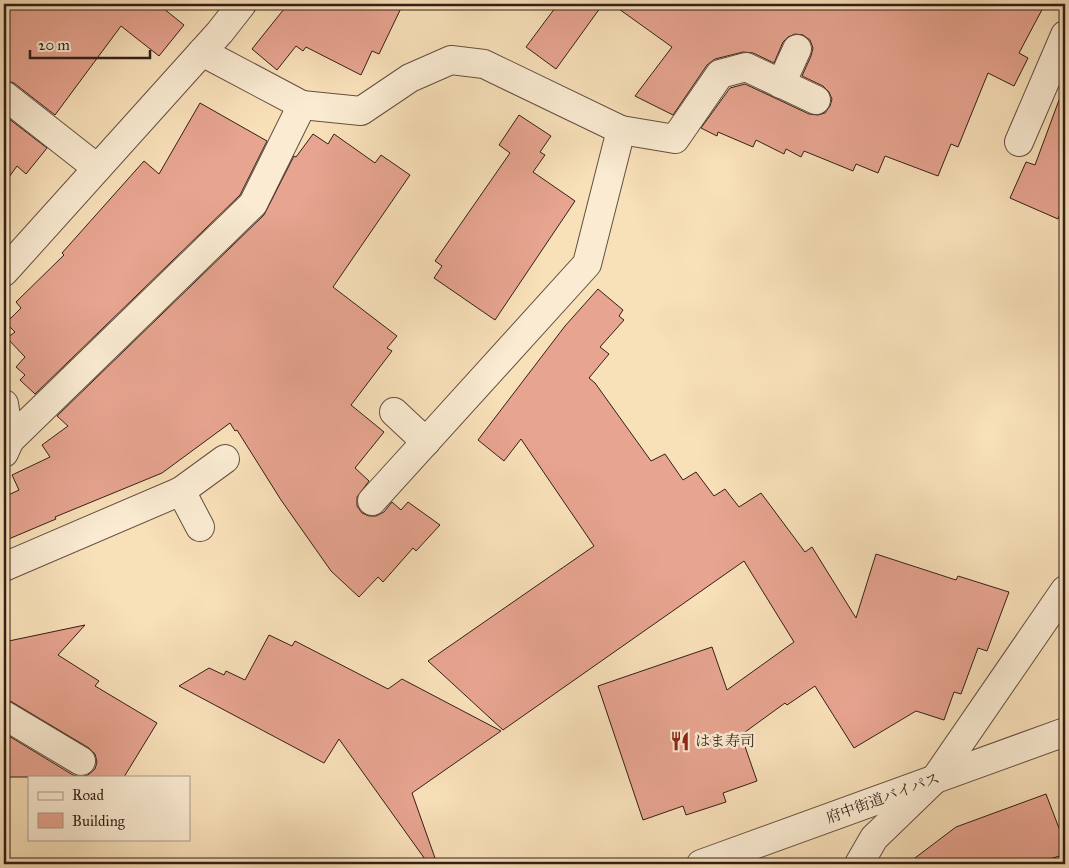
<svg xmlns="http://www.w3.org/2000/svg" width="1069" height="868" font-family="'IM FELL Great Primer','Noto Serif JP',serif">
<style>
.building{fill:#e7a490;stroke:#331f18}
.lines{fill:none;stroke-linecap:round;stroke-linejoin:round}
.minor-casing{stroke:#644f40;stroke-width:30}
.minor{stroke:#faebd2;stroke-width:28}
.labels{text-anchor:middle;stroke-width:5;stroke-linejoin:round;paint-order:stroke}
.poi-label{font-size:15px;fill:#331f18;stroke:#faebd2;text-anchor:start}
.street-label{font-size:15px;fill:#331f18;stroke:#faebd2}
</style>
<rect width="100%" height="100%" fill="#f8e0b9"/>
<filter id="stains"><feTurbulence type="fractalNoise" baseFrequency=".004" numOctaves="4"/><feColorMatrix values="0 0 0 0 .2 0 0 0 0 .09 0 0 0 0 .02 0 0 0 .5 -.17"/></filter>
<radialGradient id="worn" r=".72"><stop offset=".6" stop-color="#630" stop-opacity="0"/><stop offset="1" stop-color="#630" stop-opacity=".3"/></radialGradient>
<g class="building">
<polygon points="4,4 158,4 184,25 159,56 121,26 55,115 14,83 4,80"/>
<polygon points="288,4 403,4 379,54 372,51 361,75 306,47 303,51 296,46 277,70 252,49"/>
<polygon points="558,4 603,4 556,69 526,47"/>
<polygon points="612,4 1045,4 1019,53 1028,58 1014,86 988,73 958,147 951,144 938,176 885,156 878,173 856,164 853,171 804,151 801,157 786,149 784,154 756,140 753,147 718,132 717,136 701,128 730,88 745,84 809,114 818,115 825,113 830,106 832,99 829,92 823,86 802,76 811,56 813,48 810,40 803,35 795,34 788,37 783,42 774,63 753,53 743,52 715,59 707,65 673,115 635,96 672,47"/>
<polygon points="1062,92 1065,93 1065,202 1058,219 1010,198 1026,162 1035,165"/>
<polygon points="200,103 267,141 240,195 35,394 20,380 25,375 16,367 25,357 7,338 15,332 6,323 21,308 16,302 64,255 62,253 144,161 159,174"/>
<polygon points="4,115 47,148 26,174 17,166 4,184"/>
<polygon points="519,115 551,136 540,152 545,155 533,172 575,201 495,320 434,278 442,266 435,261 510,153 499,145"/>
<polygon points="313,134 328,144 334,134 375,163 381,155 410,175 333,287 397,336 387,348 392,351 351,405 384,432 355,468 369,481 357,497 357,506 362,513 369,516 376,516 384,512 392,502 401,510 408,502 440,525 416,551 413,548 383,582 378,577 359,597 331,571 281,500 237,430 235,431 230,423 162,473 55,517 56,519 4,541 4,497 19,490 12,475 50,457 42,445 68,426 57,416 264,215 294,156 296,157"/>
<polygon points="598,289 623,310 619,316 624,320 600,347 609,354 589,378 595,383 651,461 665,454 683,480 696,472 714,496 725,489 739,507 761,493 805,552 812,547 856,618 876,554 956,580 958,576 1009,592 987,651 978,648 961,694 954,692 944,720 916,711 854,748 815,686 787,705 785,703 741,735 757,781 723,793 726,802 686,815 683,806 643,820 598,686 712,647 727,690 794,642 744,561 503,730 428,661 594,546 521,439 504,461 478,440 565,326"/>
<polygon points="85,625 58,655 99,681 95,686 157,723 124,777 4,777 4,733 73,775 80,777 88,775 95,769 97,762 95,754 89,748 12,702 4,699 4,642"/>
<polygon points="269,635 292,646 295,641 388,689 402,679 501,731 412,793 435,858 427,862 339,739 324,763 179,686 209,668 224,675 226,671 245,680"/>
<polygon points="1046,794 1065,844 1065,854 1035,864 907,864 956,827"/>
</g>
<g class="lines">
<defs>
<g id="minor">
<polyline points="781,84 797,49"/>
<polyline points="4,95 97,168"/>
<polyline points="302,105 361,111 410,78 451,60 484,64 621,130 587,264 372,501"/>
<polyline points="621,130 675,139 720,74 746,67 816,100"/>
<polyline points="1019,142 1065,35"/>
<polyline points="4,272 220,32 242,4"/>
<polyline points="4,404 10,440"/>
<polyline points="394,412 426,442"/>
<polyline points="4,453 10,440 253,204 302,105 202,52"/>
<polyline points="181,491 200,527"/>
<polyline points="4,567 181,491 225,459"/>
<polyline points="4,715 81,761"/>
<polyline points="701,864 1065,732"/>
<polyline points="859,864 874,838 935,779 1065,590"/>
</g>
</defs>
<use href="#minor" class="minor-casing"/>
<use href="#minor" class="minor"/>
</g>
<defs>
<symbol id="restaurant-bare" viewBox="-9 -9 18 18"><path d="M-5-6h1v4h1v-4h1v4h1v-4h1v5L-1.5 .5V6h-2V.5L-5-1ZM5-6V6H3V1.5H1.5Q1.5-4 5-6Z" fill="#8f2418" stroke="#faebd2" stroke-width="2.5" paint-order="stroke"/></symbol>
</defs>
<g fill-rule="evenodd">
<use href="#restaurant-bare" x="666" y="727" width="28" height="28"/>
</g>
<g class="labels">
<g class="poi-label">
<text x="695" y="746">はま寿司</text>
</g>
<g class="street-label">
<text transform="translate(883 798) rotate(-20)" y="5">府中街道バイパス</text>
</g>
</g>
<rect width="1069" height="868" fill="none" stroke="#f8e0b9" stroke-width="20"/>
<rect x="5" y="5" width="1059" height="858" fill="none" stroke="#331f18" stroke-width="2.5"/>
<rect x="10" y="10" width="1049" height="848" fill="none" stroke="#331f18"/>
<rect x="28" y="776" width="162" height="65" fill="#faebd2" stroke="#aa9988"/>
<rect x="38" y="792" width="25" height="8" fill="#faebd2" stroke="#aa9988"/>
<text x="72" y="800" font-size="15" fill="#331f18">Road</text>
<rect x="38" y="813" width="25" height="15" fill="#e7a490" stroke="#aa9988"/>
<text x="72" y="826" font-size="15" fill="#331f18">Building</text>
<path d="M30 50v8h120v-8" fill="none" stroke="#331f18" stroke-width="2.5"/>
<text x="38" y="50" font-size="15" fill="#331f18" stroke="#faebd2" stroke-width="4" paint-order="stroke">20 m</text>
<rect width="100%" height="100%" filter="url(#stains)"/>
<rect width="100%" height="100%" fill="url(#worn)"/>
</svg>
